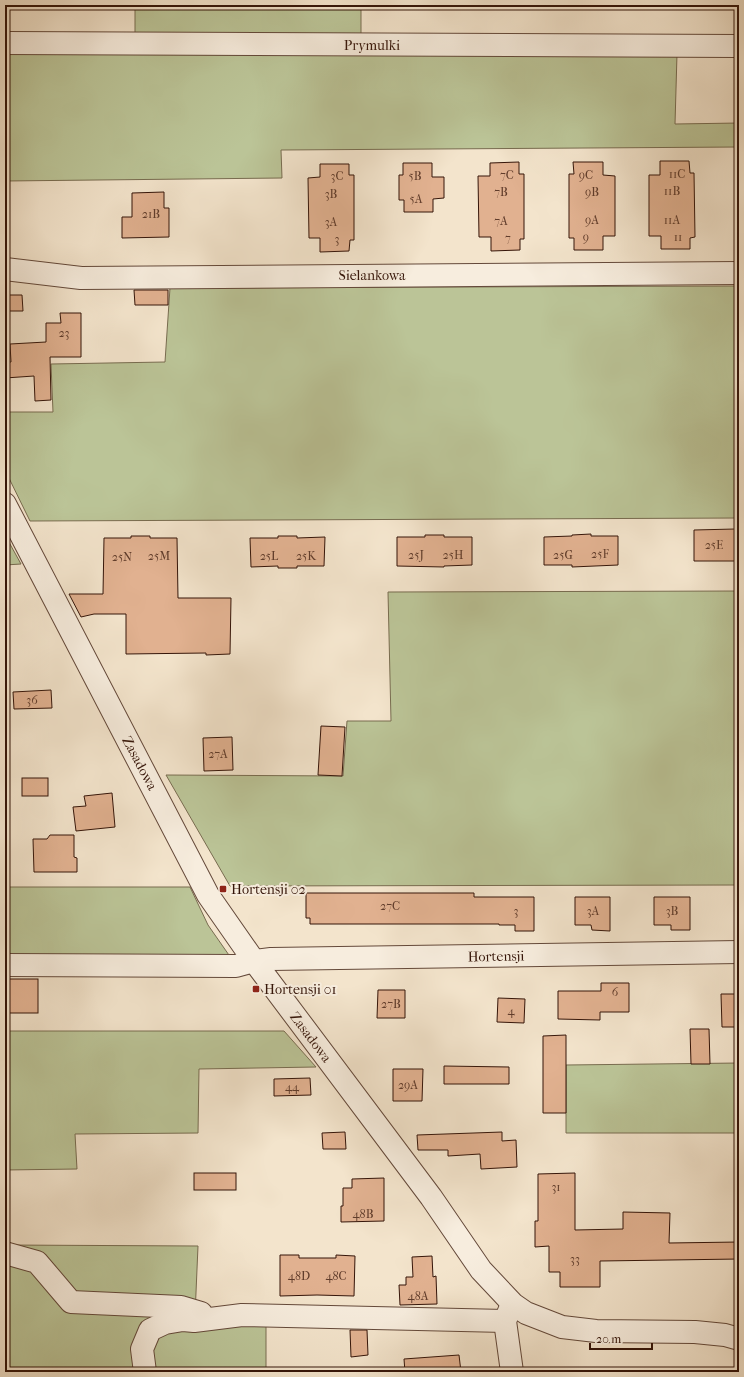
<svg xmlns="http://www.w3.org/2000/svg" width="744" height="1377" font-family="'IM FELL French Canon',serif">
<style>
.green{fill:#bbc497;stroke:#786c50}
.building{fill:#e1b190;stroke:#351509}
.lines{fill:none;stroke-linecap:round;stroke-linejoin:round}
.minor-casing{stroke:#64493a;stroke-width:24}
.minor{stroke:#f7edde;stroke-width:22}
.poi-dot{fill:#8f2418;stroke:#f7edde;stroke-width:1.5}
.labels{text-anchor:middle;stroke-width:4;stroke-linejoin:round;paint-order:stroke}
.number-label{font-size:12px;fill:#603c2b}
.street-label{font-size:14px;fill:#351509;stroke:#f7edde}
.poi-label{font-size:14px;fill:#351509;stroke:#f7edde;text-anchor:start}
</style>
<rect width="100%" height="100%" fill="#f3e4cc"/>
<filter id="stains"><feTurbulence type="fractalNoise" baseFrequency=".005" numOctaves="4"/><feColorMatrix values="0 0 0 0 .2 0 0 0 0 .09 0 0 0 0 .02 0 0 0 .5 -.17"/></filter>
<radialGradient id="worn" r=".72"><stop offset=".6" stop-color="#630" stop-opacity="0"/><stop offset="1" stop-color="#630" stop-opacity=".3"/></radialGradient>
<g class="green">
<rect x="135" y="5" width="226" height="33"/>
<polygon points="5,52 677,54 675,124 739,123 739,147 281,150 282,178 5,181"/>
<polygon points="739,286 739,518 30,521 5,470 5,412 53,412 51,364 165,362 170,288"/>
<polygon points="5,535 21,564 5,565"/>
<polygon points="739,591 739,885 230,886 166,775 343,776 347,721 391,721 388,592"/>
<polygon points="5,887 190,887 208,925 231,958 5,959"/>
<polygon points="5,1031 284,1031 316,1067 199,1069 198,1133 75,1134 77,1169 5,1170"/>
<polygon points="739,1063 739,1133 566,1133 566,1065"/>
<polygon points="5,1245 198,1246 195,1316 266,1317 266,1372 5,1372"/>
</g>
<g class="building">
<polygon points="660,161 689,161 690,173 694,173 695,237 690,238 690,249 661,249 661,236 649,236 649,175 660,175"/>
<polygon points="519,162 519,174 524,174 524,239 520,239 520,250 491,251 491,237 479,237 478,176 490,176 490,163"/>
<polygon points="573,162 603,162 603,175 615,176 615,236 603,236 603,250 574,250 574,238 569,238 569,174 574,174"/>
<polygon points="403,163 432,163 432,177 444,177 444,198 433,199 433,212 404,212 404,200 399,200 399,175 403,175"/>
<polygon points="320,164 349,164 349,175 354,175 354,240 350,240 349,251 320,252 320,238 309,238 308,178 320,177"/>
<polygon points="164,192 164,208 169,208 169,237 122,238 122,217 132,217 132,193"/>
<polygon points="134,290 168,290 168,305 135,305"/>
<polygon points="5,295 22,295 23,311 5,311"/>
<polygon points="60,313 81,313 81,357 50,357 51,400 35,401 34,376 5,378 5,362 11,362 10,344 46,342 46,323 61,323"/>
<polygon points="735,529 735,535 739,535 739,556 735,556 735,561 694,561 694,530"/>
<polygon points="591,534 591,536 618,536 618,565 572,567 572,565 544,565 544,537 572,536 572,535"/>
<polygon points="425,535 444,535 444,537 472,537 472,565 444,566 444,567 397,566 397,537 425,537"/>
<polygon points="131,536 150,536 150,538 177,538 178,598 231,598 230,654 206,655 206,653 126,654 126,614 94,614 81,617 69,594 103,594 104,538 131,538"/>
<polygon points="278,536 297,536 297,538 325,537 324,566 297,566 297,568 278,568 278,566 251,567 250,538 278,538"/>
<polygon points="51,690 52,708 14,709 13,692"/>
<polygon points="321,726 345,727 342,776 318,775"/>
<polygon points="232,737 233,770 204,771 203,738"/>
<rect x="22" y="778" width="26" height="18"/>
<polygon points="112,793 115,827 76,831 73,807 86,806 84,796"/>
<polygon points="50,835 74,835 74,857 77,858 77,872 34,872 33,839 47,839"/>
<polygon points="306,893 474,893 474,897 534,897 534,931 515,931 515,925 499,925 499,924 310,924 310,918 306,918"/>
<polygon points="575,897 610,897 610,931 592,930 591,925 575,925"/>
<polygon points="654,897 690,897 690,930 671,930 671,925 654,925"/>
<rect x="5" y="979" width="33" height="34"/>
<polygon points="601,983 629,983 629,1012 600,1012 600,1020 558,1019 558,991 601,991"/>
<polygon points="378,990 405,990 405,1018 377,1018"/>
<polygon points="721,994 739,994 739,1027 722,1027"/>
<polygon points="498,998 525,999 524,1023 497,1022"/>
<polygon points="690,1029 709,1029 710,1064 691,1064"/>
<polygon points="566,1035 566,1113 543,1113 543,1036"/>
<polygon points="444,1066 509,1067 509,1084 444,1084"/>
<polygon points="393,1069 423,1069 422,1101 393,1101"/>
<polygon points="310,1078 311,1095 274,1096 274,1079"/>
<polygon points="345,1132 346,1149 323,1149 322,1133"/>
<polygon points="502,1132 502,1141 516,1140 517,1167 481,1169 480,1154 448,1156 448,1150 418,1150 417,1135"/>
<rect x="194" y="1173" width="42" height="17"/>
<polygon points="575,1173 575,1230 623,1229 623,1212 670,1213 669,1243 739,1242 739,1259 600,1261 600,1287 560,1287 560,1272 549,1272 549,1246 535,1247 535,1221 538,1221 538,1174"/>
<polygon points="384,1178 384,1221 341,1222 341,1206 343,1206 343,1188 352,1188 352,1179"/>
<polygon points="280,1255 299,1255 299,1258 336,1258 336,1255 355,1256 354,1296 317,1295 280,1296"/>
<polygon points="432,1256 433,1277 436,1276 437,1304 400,1305 399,1285 406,1285 406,1277 413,1277 412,1257"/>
<polygon points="350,1330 367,1330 368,1355 351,1357"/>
<polygon points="459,1355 461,1372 405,1372 404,1359"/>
</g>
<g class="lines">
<defs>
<g id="minor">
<polyline points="5,43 739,46"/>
<polyline points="5,269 81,278 739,273"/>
<polyline points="5,504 208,895 254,961 431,1197 481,1270 513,1304 526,1313 562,1327 596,1331 695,1332 725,1335 739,1339"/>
<polyline points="5,965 236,966 254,961 271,959 739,952"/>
<polyline points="5,1253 37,1262 71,1302 181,1307 201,1313"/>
<polyline points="510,1309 505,1321 512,1372"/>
<polyline points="145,1372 142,1349 150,1330 165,1323 183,1320 194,1321 242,1315 505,1321"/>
</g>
</defs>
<use href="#minor" class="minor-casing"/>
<use href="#minor" class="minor"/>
</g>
<g class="poi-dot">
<rect x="219" y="885" width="8" height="8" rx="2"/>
<rect x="252" y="985" width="8" height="8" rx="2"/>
</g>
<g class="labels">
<g class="number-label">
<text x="677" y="178">11C</text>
<text x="507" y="179">7C</text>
<text x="586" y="179">9C</text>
<text x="337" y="180">3C</text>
<text x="415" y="180">5B</text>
<text x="672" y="195">11B</text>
<text x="501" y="196">7B</text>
<text x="592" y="196">9B</text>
<text x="331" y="198">3B</text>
<text x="416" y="203">5A</text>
<text x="151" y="218">21B</text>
<text x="592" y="224">9A</text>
<text x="672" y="224">11A</text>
<text x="501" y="225">7A</text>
<text x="331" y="226">3A</text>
<text x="586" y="241">9</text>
<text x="678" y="241">11</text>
<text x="508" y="242">7</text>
<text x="337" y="243">3</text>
<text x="64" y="337">23</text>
<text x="714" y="549">25E</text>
<text x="600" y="558">25F</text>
<text x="416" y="559">25J</text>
<text x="453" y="559">25H</text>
<text x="563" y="559">25G</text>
<text x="159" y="560">25M</text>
<text x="269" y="560">25L</text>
<text x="306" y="560">25K</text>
<text x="122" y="561">25N</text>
<text x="32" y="704">36</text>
<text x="218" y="758">27A</text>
<text x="390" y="910">27C</text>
<text x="516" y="915">3</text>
<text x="593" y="915">3A</text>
<text x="672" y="915">3B</text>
<text x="615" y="996">6</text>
<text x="391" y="1008">27B</text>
<text x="511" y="1015">4</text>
<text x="408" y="1089">29A</text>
<text x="292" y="1091">44</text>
<text x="556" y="1191">31</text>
<text x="363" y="1218">48B</text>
<text x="575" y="1263">33</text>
<text x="299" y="1280">48D</text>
<text x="336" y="1280">48C</text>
<text x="418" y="1300">48A</text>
</g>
<g class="street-label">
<text x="372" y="50">Prymulki</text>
<text x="372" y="280">Sielankowa</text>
<text transform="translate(140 763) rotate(62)" y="5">Zasadowa</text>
<text transform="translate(496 956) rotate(-1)" y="5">Hortensji</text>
<text transform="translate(311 1037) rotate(53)" y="5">Zasadowa</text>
</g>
<g class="poi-label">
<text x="231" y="894">Hortensji 02</text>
<text x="264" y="994">Hortensji 01</text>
</g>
</g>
<rect width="744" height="1377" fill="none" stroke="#f3e4cc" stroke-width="20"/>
<rect x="6" y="6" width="732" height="1365" fill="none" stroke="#351509" stroke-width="2"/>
<rect x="10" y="10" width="724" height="1357" fill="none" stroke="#351509"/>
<path d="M590 1343v6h62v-6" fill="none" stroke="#351509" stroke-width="2"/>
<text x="596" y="1343" font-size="12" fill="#351509" stroke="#f7edde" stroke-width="3" paint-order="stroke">20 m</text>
<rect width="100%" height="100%" filter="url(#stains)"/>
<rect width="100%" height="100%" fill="url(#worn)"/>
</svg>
